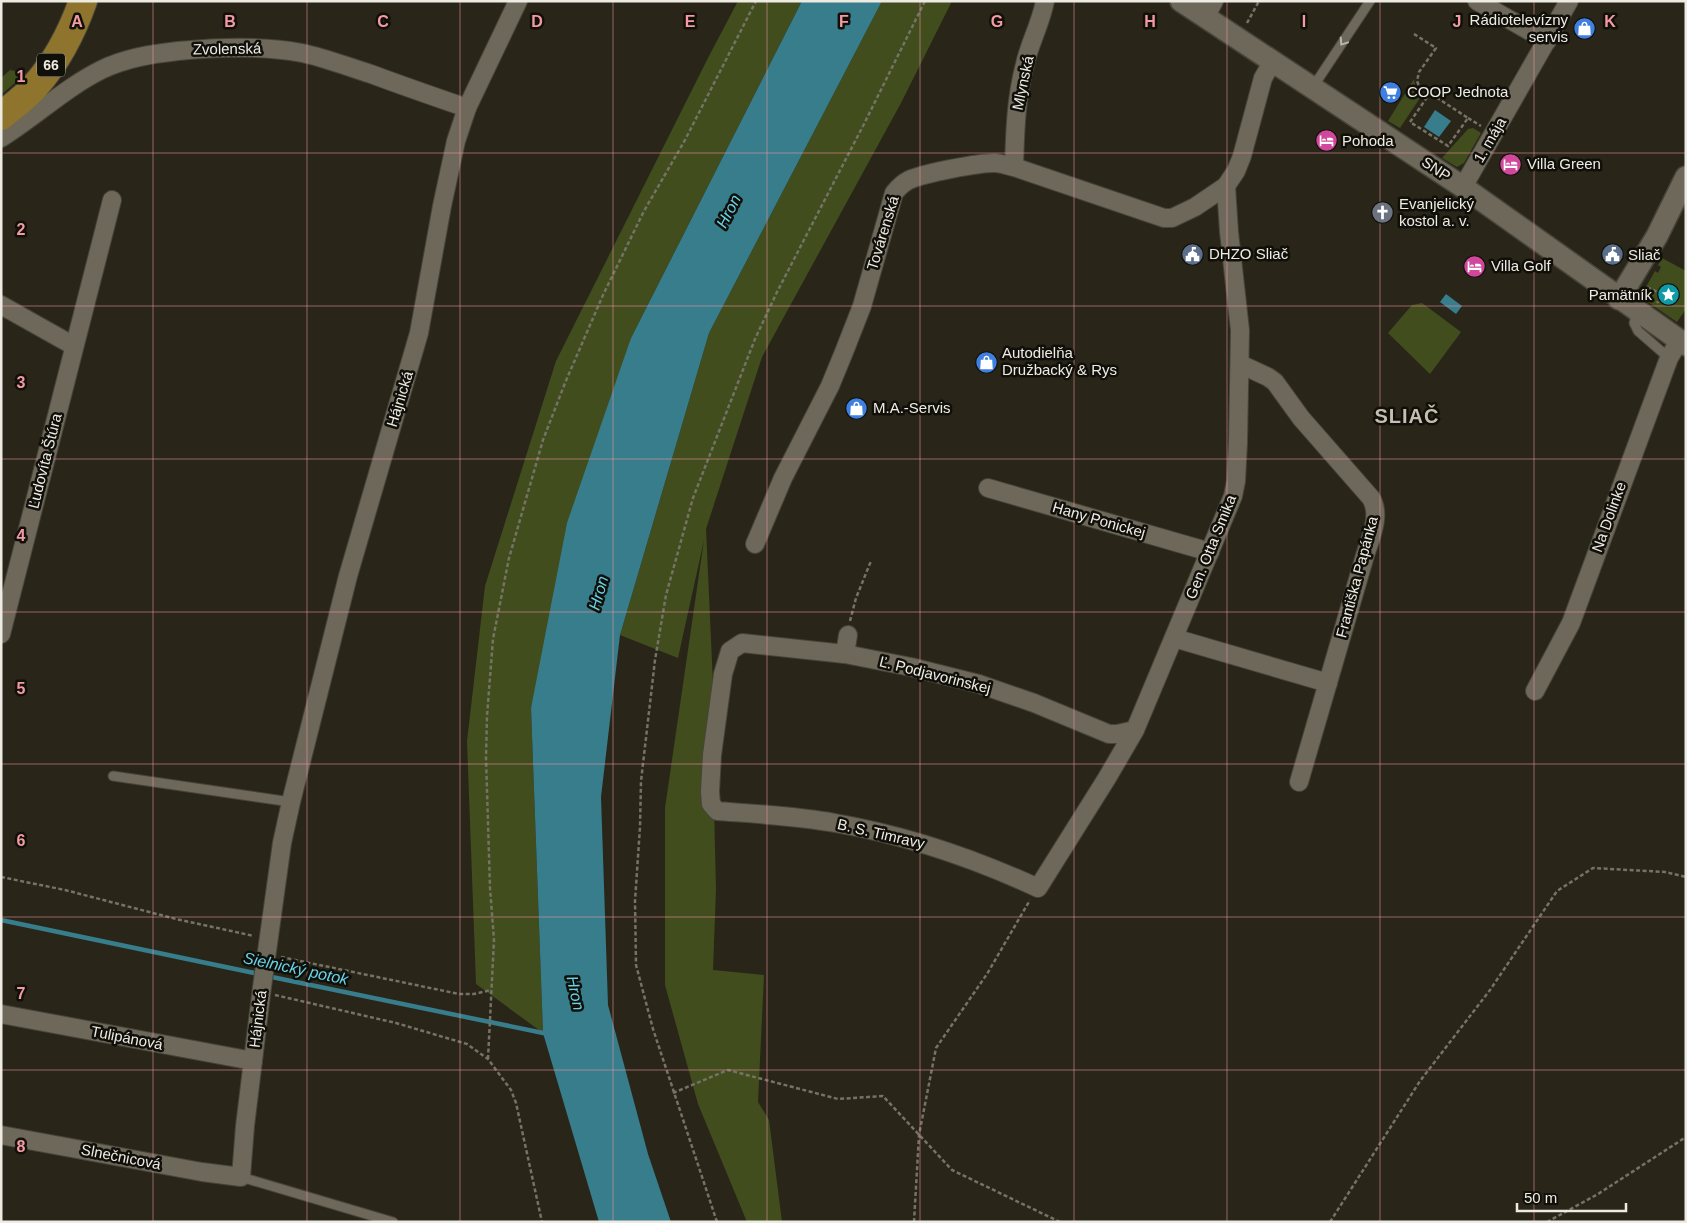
<svg xmlns="http://www.w3.org/2000/svg" width="1687" height="1223" font-family="Helvetica,sans-serif">
<style>
.green{fill:#414d1d}
.water{fill:#377d8b}
.lines{fill:none;stroke-linecap:round;stroke-linejoin:round}
.stream{stroke:#377d8b;stroke-width:4.5}
.service-casing{stroke:#47443a;stroke-width:11}
.minor-casing{stroke:#47443a;stroke-width:20}
.tertiary-casing{stroke:#47443a;stroke-width:24}
.primary-casing{stroke:#47443a;stroke-width:30}
.path{stroke:#757266;stroke-width:2.5;stroke-dasharray:4 2.5;stroke-linecap:butt}
.service{stroke:#6d685a;stroke-width:9}
.minor{stroke:#6d685a;stroke-width:18}
.tertiary{stroke:#6d685a;stroke-width:21}
.primary{stroke:#8e742c;stroke-width:28}
.oneway{stroke:#bab7ac}
.grid{fill:none;stroke:#f49aa4;stroke-width:1;stroke-opacity:0.55}
.labels{text-anchor:middle;stroke-width:5;stroke-linejoin:round;paint-order:stroke}
.shield{fill:#100f09;stroke:#aba9a2;stroke-width:1}
.shield-label{font-size:14px;font-weight:bold;fill:#eeebe3}
.poi-label{font-size:15px;fill:#eeebe3;stroke:#100f09;text-anchor:start}
.street-label{font-size:15px;fill:#eeebe3;stroke:#100f09}
.water-label{font-size:16px;font-style:italic;fill:#68d3e9;stroke:#100f09}
.district-label{font-size:20px;font-weight:bold;letter-spacing:1px;fill:#c4bfaf;stroke:#100f09}
.grid-label{font-size:16px;text-anchor:middle;font-weight:bold;fill:#f49aa4;stroke:#100f09;stroke-width:5;stroke-linejoin:round;paint-order:stroke}
</style>
<rect width="100%" height="100%" fill="#292619"/>
<g class="green">
<polygon points="738,1 802,1 631,338 531,708 543,1033 476,984 467,741 485,586 556,361 709,56"/>
<polygon points="882,1 952,1 901,103 762,357 706,529 715,728 714,807 716,889 713,970 764,975 758,1102 769,1120 782,1222 747,1222 698,1104 665,985 665,808 704,540 678,658 620,635 709,333"/>
<polygon points="10,70 26,73 1,95 1,78"/>
<polygon points="1414,79 1415,86 1421,91 1422,95 1400,128 1388,121"/>
<polygon points="1473,128 1481,133 1464,163 1457,167 1442,158 1468,129"/>
<polygon points="1662,258 1686,271 1686,309 1677,322 1642,298 1642,294 1655,271 1658,273 1661,267 1658,265"/>
<polygon points="1422,303 1461,332 1430,374 1388,333 1412,305"/>
</g>
<g class="water">
<polygon points="802,1 882,1 709,333 620,635 601,797 608,1005 648,1154 671,1222 599,1222 543,1033 531,708 567,523 631,338"/>
<polygon points="1435,110 1451,121 1439,137 1424,127"/>
<polygon points="1446,294 1462,306 1456,314 1440,302"/>
</g>
<g class="lines">
<g class="stream">
<polyline points="1,920 259,974"/>
<polyline points="267,976 548,1034"/>
</g>
<defs>
<g id="service">
<polyline points="1313,87 1370,1"/>
<polyline points="1637,311 1634,323 1638,331 1669,358"/>
<polyline points="113,776 291,802"/>
<polyline points="241,1177 393,1222"/>
</g>
<g id="minor">
<polyline points="1477,1 1547,41"/>
<polyline points="1205,17 1214,1"/>
<path d="M1,138c35,-22 64,-50 100,-68 24,-12 51,-16 77,-19 41,-4 84,-6 124,2 24,5 46,14 69,21 32,12 64,23 96,34"/>
<path d="M1014,167c1,-35 2,-69 11,-103 5,-22 16,-41 20,-63"/>
<polyline points="1463,187 1569,1"/>
<polyline points="1,305 74,346"/>
<path d="M1240,364l28,13 7,5 26,36 70,80c11,18 -2,43 -7,61l-65,223"/>
<polyline points="988,488 1210,552"/>
<path d="M755,544l28,-66 47,-92 14,-34 18,-46 32,-113c4,-5 9,-10 15,-13 16,-7 68,-17 86,-17 6,0 13,3 19,4l150,51h8l23,-11 31,-21 10,-15 6,-15 21,-78 10,-17"/>
<polyline points="1,634 112,200"/>
<polyline points="1174,638 1328,683"/>
<polyline points="845,654 848,635"/>
<polyline points="1535,691 1571,623 1669,358 1679,341"/>
<path d="M1135,730l-18,4h-8l-75,-31 -55,-19 -68,-17 -66,-13 -103,-11 -12,8 -7,23 -11,81 -2,37 1,12 6,7c40,3 79,5 118,12 70,12 138,35 203,65l69,-110 28,-48 98,-234 3,-15 2,-38 2,-113 -11,-98 -3,-46"/>
<polyline points="1,1014 253,1061"/>
<polyline points="1,1135 202,1172 241,1177 245,1126 262,987 282,843 291,802 348,576 419,333 442,206 456,141 467,108 518,1"/>
</g>
<g id="tertiary">
<polyline points="1181,1 1463,187 1686,345"/>
<polyline points="1619,299 1657,236 1686,177"/>
</g>
<path id="primary" d="M1,116c12,-10 25,-19 35,-31 21,-24 36,-53 47,-84"/>
</defs>
<use href="#service" class="service-casing"/>
<use href="#minor" class="minor-casing"/>
<use href="#tertiary" class="tertiary-casing"/>
<use href="#primary" class="primary-casing"/>
<g class="path">
<polyline points="1247,23 1259,1"/>
<polyline points="1414,34 1436,48 1419,72 1417,81 1419,86 1468,118 1448,146 1410,122 1430,93"/>
<polyline points="1468,118 1481,126"/>
<polyline points="1647,287 1663,295 1657,303"/>
<polyline points="850,621 856,598 871,561"/>
<polyline points="1,877 65,890 176,919 254,936"/>
<polyline points="281,957 459,994 474,994 491,990"/>
<polyline points="275,995 396,1023 467,1044 488,1059 511,1090 516,1103 542,1222"/>
<polyline points="488,1059 494,940 490,888 486,758 487,716 493,639 509,558 543,440 565,383 603,295 644,211 685,140 756,1"/>
<polyline points="673,1093 728,1070 838,1099 883,1096 952,1170 1060,1222"/>
<polyline points="717,1222 653,1029 636,965 635,901 640,827 641,781 655,660 666,595 693,498 755,339 777,292 864,124 925,1"/>
<polyline points="914,1222 919,1135 936,1048 987,974 1030,900"/>
<polyline points="1330,1222 1420,1081 1490,990 1557,891 1593,868 1665,872 1686,877"/>
<polyline points="1547,1222 1598,1194 1686,1137"/>
</g>
<use href="#service" class="service"/>
<use href="#minor" class="minor"/>
<use href="#tertiary" class="tertiary"/>
<use href="#primary" class="primary"/>
</g>
<defs><path id="oneway-chevron" d="M-2-3.5L2.5 0L-2 3.5" fill="none" stroke-width="1.6" stroke-linecap="round" stroke-linejoin="round" transform="scale(1.25)"/></defs>
<use class="oneway" href="#oneway-chevron" transform="translate(1343 42) rotate(124)"/>
<path class="grid" d="M153,1v1221M307,1v1221M460,1v1221M613,1v1221M767,1v1221M920,1v1221M1074,1v1221M1227,1v1221M1380,1v1221M1534,1v1221M1,153h1685M1,306h1685M1,459h1685M1,612h1685M1,764h1685M1,917h1685M1,1070h1685"/>
<defs>
<symbol id="shop-disc" viewBox="-11 -11 22 22"><circle r="9.5" fill="#3f7fe0" stroke="#100f09"/><path d="M-5-2.5h2.3a2.7 3.5 0 0 1 5.4 0H5L5.5 6h-11ZM-1.5-2.5h3a1.5 2.3 0 0 0-3 0Z" fill="#fff"/></symbol>
<symbol id="supermarket-disc" viewBox="-11 -11 22 22"><circle r="9.5" fill="#3f7fe0" stroke="#100f09"/><path d="M-6-5.5h2.5l.6 2H6L4.5 2H-2.5L-4.4-4H-6ZM-1.5 3.2a1.3 1.3 0 1 0 .1 0ZM3 3.2a1.3 1.3 0 1 0 .1 0Z" fill="#fff"/></symbol>
<symbol id="hotel-disc" viewBox="-11 -11 22 22"><circle r="9.5" fill="#d1479c" stroke="#100f09"/><path d="M-6-4.5h1.5V1H6V5H4.5V3h-9V5H-6ZM-4 0a1.8 1.8 0 1 1 3.6 0ZM.5 0V-2.5h3Q6-2.5 6 0Z" fill="#fff"/></symbol>
<symbol id="church-disc" viewBox="-11 -11 22 22"><circle r="9.5" fill="#6b7280" stroke="#100f09"/><path d="M-1.2-6h2.4v3.5h3.3v2.4h-3.3V6h-2.4V-.1h-3.3v-2.4h3.3Z" fill="#fff"/></symbol>
<symbol id="civic-disc" viewBox="-11 -11 22 22"><circle r="9.5" fill="#5c6f8a" stroke="#100f09"/><path d="M-.6-6.5H3V-4.5H.6V-3L4-1V1h2V6H-6V1h2V-1L-.6-3ZM-1.2 2.5V6h2.4V2.5Z" fill="#fff"/></symbol>
<symbol id="sight-disc" viewBox="-11 -11 22 22"><circle r="9.5" fill="#0f9aa8" stroke="#100f09"/><path d="M0-6L1.8-2.2L6-1.7L2.9 1.2L3.7 5.4L0 3.3L-3.7 5.4L-2.9 1.2L-6-1.7L-1.8-2.2Z" fill="#fff"/></symbol>
</defs>
<g fill-rule="evenodd">
<use href="#shop-disc" x="1572" y="16" width="25" height="25"/>
<use href="#supermarket-disc" x="1378" y="80" width="25" height="25"/>
<use href="#hotel-disc" x="1314" y="128" width="25" height="25"/>
<use href="#hotel-disc" x="1498" y="152" width="25" height="25"/>
<use href="#church-disc" x="1370" y="200" width="25" height="25"/>
<use href="#civic-disc" x="1180" y="242" width="25" height="25"/>
<use href="#civic-disc" x="1600" y="242" width="25" height="25"/>
<use href="#hotel-disc" x="1462" y="254" width="25" height="25"/>
<use href="#sight-disc" x="1656" y="282" width="25" height="25"/>
<use href="#shop-disc" x="974" y="350" width="25" height="25"/>
<use href="#shop-disc" x="844" y="396" width="25" height="25"/>
</g>
<g class="labels">
<rect class="shield" x="37" y="53.5" width="28" height="23" rx="4"/>
<g class="shield-label">
<text x="51" y="70">66</text>
</g>
<g class="poi-label">
<text x="1568" y="25" text-anchor="end">Rádiotelevízny<tspan x="1568" dy="17">servis</tspan></text>
<text x="1407" y="97">COOP Jednota</text>
<text x="1342" y="146">Pohoda</text>
<text x="1527" y="169">Villa Green</text>
<text x="1399" y="209">Evanjelický<tspan x="1399" dy="17">kostol a. v.</tspan></text>
<text x="1209" y="259">DHZO Sliač</text>
<text x="1628" y="260">Sliač</text>
<text x="1491" y="271">Villa Golf</text>
<text x="1652" y="300" text-anchor="end">Pamätník</text>
<text x="1002" y="358">Autodielňa<tspan x="1002" dy="17">Družbacký &amp; Rys</tspan></text>
<text x="873" y="413">M.A.-Servis</text>
</g>
<g class="street-label">
<text transform="translate(227 49) rotate(-1)" y="5">Zvolenská</text>
<text transform="translate(1023 83) rotate(-78)" y="5">Mlynská</text>
<text transform="translate(1490 140) rotate(-60)" y="5">1. mája</text>
<text transform="translate(1436 169) rotate(34)" y="5">SNP</text>
<text transform="translate(883 233) rotate(-73)" y="5">Továrenská</text>
<text transform="translate(400 399) rotate(-73)" y="5">Hájnická</text>
<text transform="translate(45 461) rotate(-76)" y="5">Ľudovíta Štúra</text>
<text transform="translate(1609 517) rotate(-70)" y="5">Na Dolinke</text>
<text transform="translate(1099 520) rotate(16)" y="5">Hany Ponickej</text>
<text transform="translate(1211 547) rotate(-68)" y="5">Gen. Otta Smika</text>
<text transform="translate(1357 577) rotate(-75)" y="5">Františka Papánka</text>
<text transform="translate(935 675) rotate(14)" y="5">Ľ. Podjavorinskej</text>
<text transform="translate(881 834) rotate(13)" y="5">B. S. Timravy</text>
<text transform="translate(258 1019) rotate(-83)" y="5">Hájnická</text>
<text transform="translate(127 1038) rotate(11)" y="5">Tulipánová</text>
<text transform="translate(121 1157) rotate(11)" y="5">Slnečnicová</text>
</g>
<g class="water-label">
<text transform="translate(728 211) rotate(-63)" y="6">Hron</text>
<text transform="translate(598 593) rotate(-74)" y="6">Hron</text>
<text transform="translate(296 968) rotate(12)" y="6">Sielnický potok</text>
<text transform="translate(576 993) rotate(78)" y="6">Hron</text>
</g>
<g class="district-label">
<text x="1407" y="423">SLIAČ</text>
</g>
</g>
<g class="grid-label">
<text x="77" y="27">A</text>
<text x="230" y="27">B</text>
<text x="383" y="27">C</text>
<text x="537" y="27">D</text>
<text x="690" y="27">E</text>
<text x="844" y="27">F</text>
<text x="997" y="27">G</text>
<text x="1150" y="27">H</text>
<text x="1304" y="27">I</text>
<text x="1457" y="27">J</text>
<text x="1610" y="27">K</text>
<text x="21" y="82">1</text>
<text x="21" y="235">2</text>
<text x="21" y="388">3</text>
<text x="21" y="541">4</text>
<text x="21" y="694">5</text>
<text x="21" y="846">6</text>
<text x="21" y="999">7</text>
<text x="21" y="1152">8</text>
</g>
<rect width="1687" height="1223" fill="none" stroke="#eeebe3" stroke-width="5"/>
<path d="M1517 1203v8h109v-8" fill="none" stroke="#eeebe3" stroke-width="2.5"/>
<text x="1524" y="1203" font-size="15" fill="#eeebe3" stroke="#100f09" stroke-width="4" paint-order="stroke">50 m</text>
</svg>
